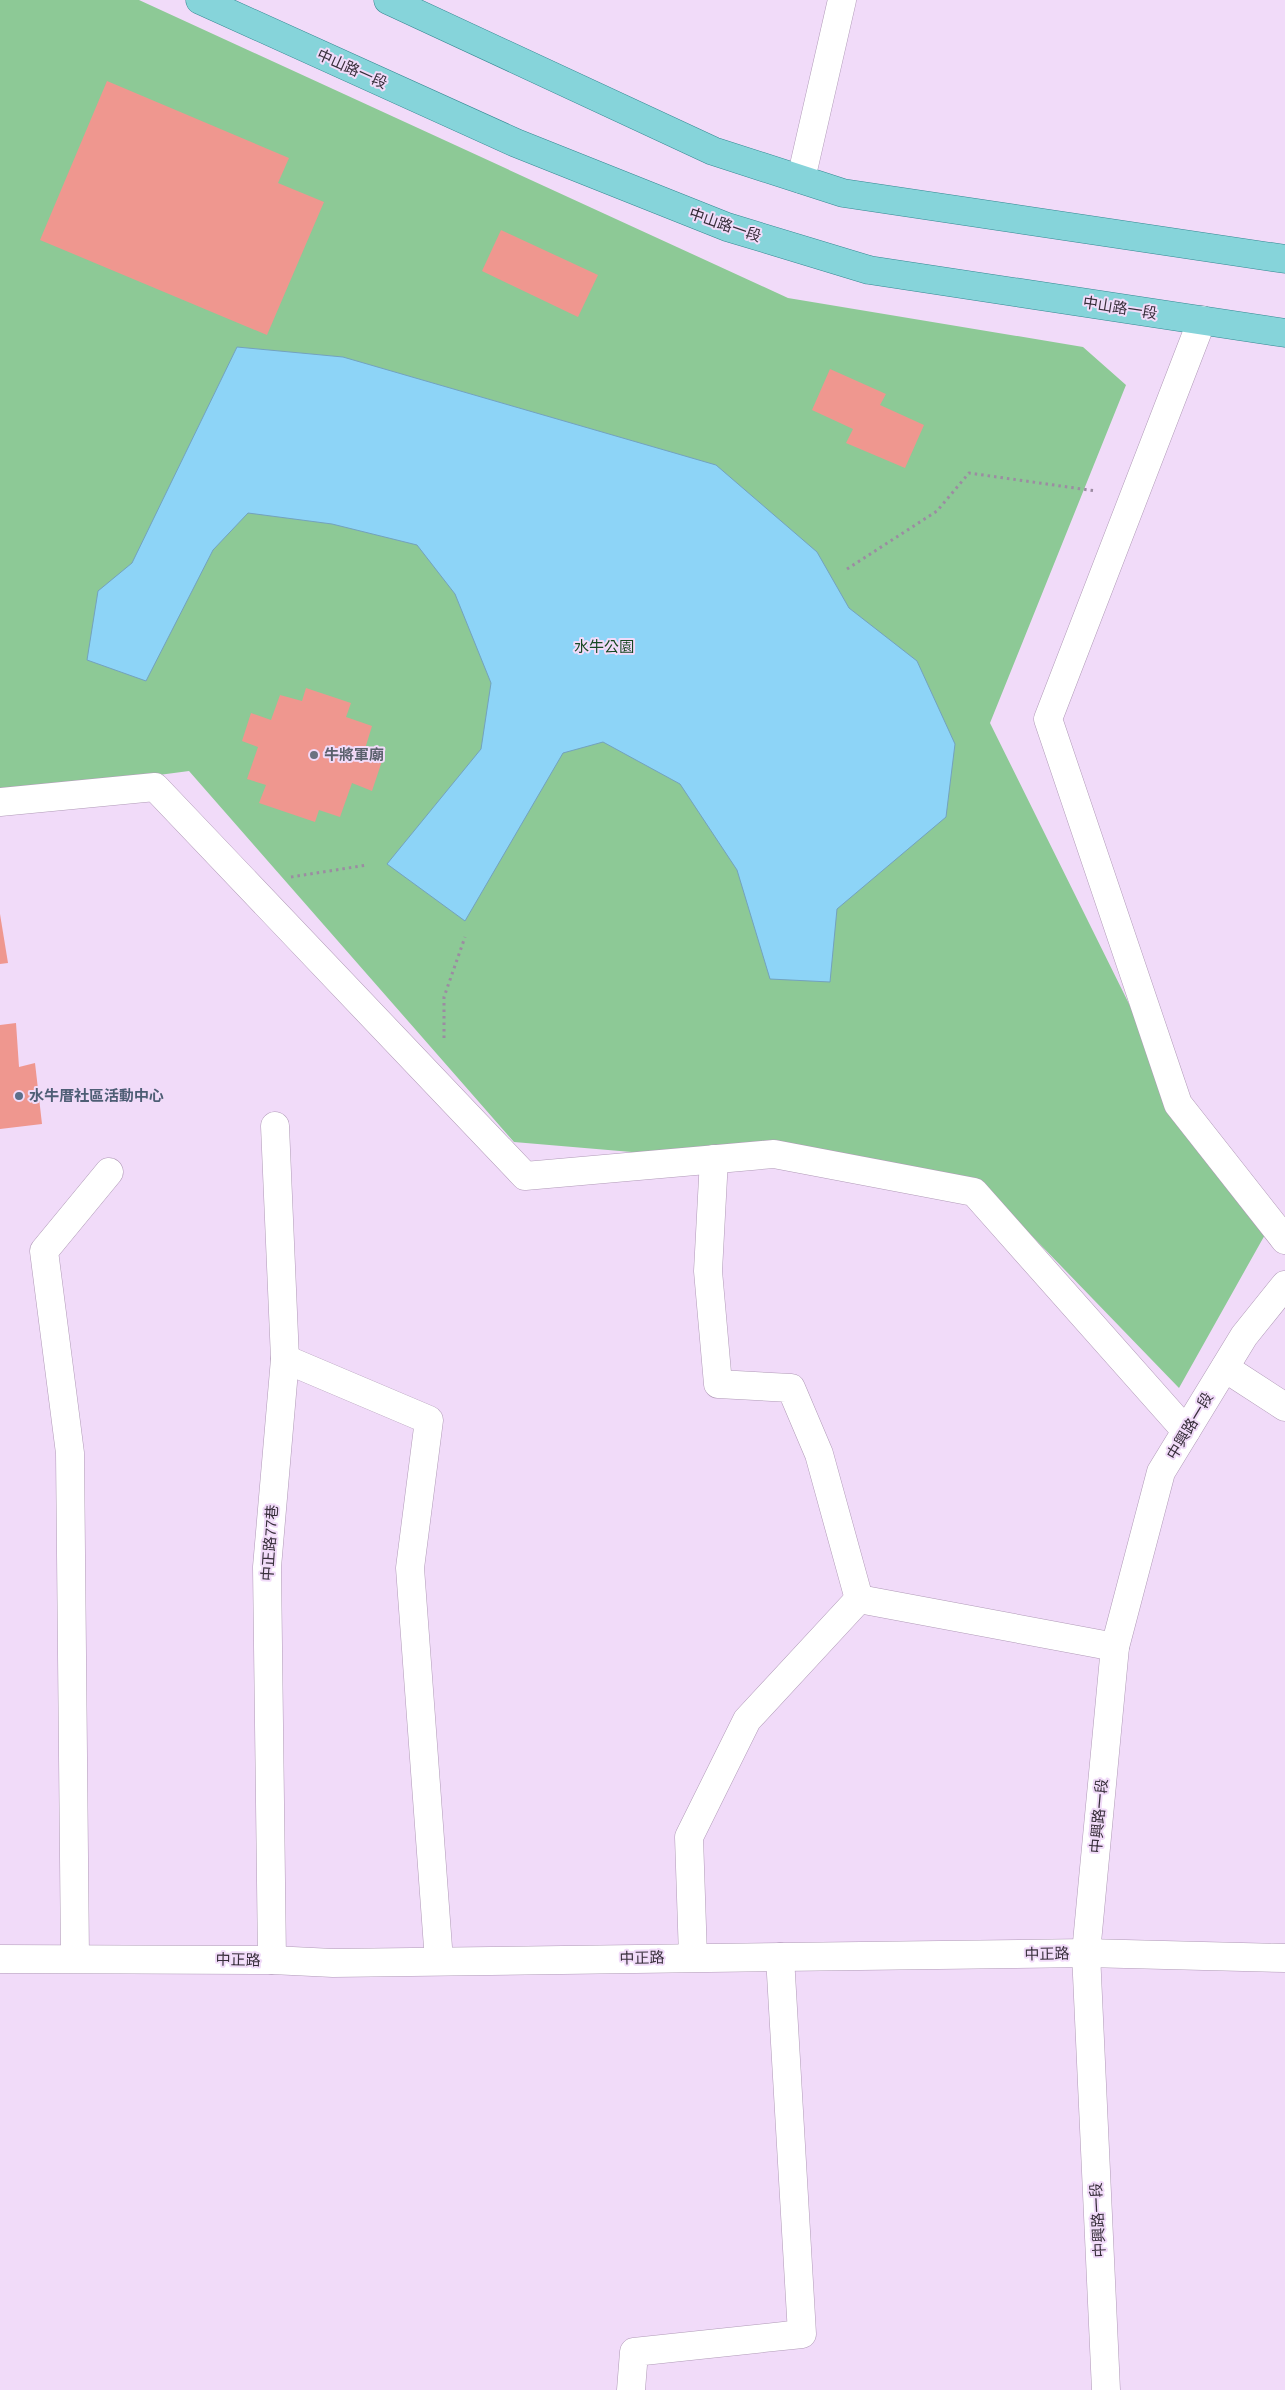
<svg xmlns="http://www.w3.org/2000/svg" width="1285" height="2390" font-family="Arial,'Noto Sans TC',sans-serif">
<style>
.green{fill:#8dc996}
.water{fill:#8dd4f7;stroke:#73a2be}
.building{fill:#ef978f}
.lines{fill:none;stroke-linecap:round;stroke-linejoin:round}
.minor-casing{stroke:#b09ab7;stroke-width:29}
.major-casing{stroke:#368892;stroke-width:29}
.path{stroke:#9c8ca2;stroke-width:3;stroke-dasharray:2.5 4;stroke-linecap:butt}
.minor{stroke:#fff;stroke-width:28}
.major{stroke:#86d4da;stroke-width:28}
.worship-dot{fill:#6b7280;stroke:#f1dbf9;stroke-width:2}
.service-dot{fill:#5c6f8a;stroke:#f1dbf9;stroke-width:2}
.labels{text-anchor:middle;stroke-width:4;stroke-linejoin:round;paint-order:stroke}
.street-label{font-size:15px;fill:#372e3a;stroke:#f1dbf9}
.park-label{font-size:15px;fill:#174822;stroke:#f1dbf9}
.worship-label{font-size:15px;font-weight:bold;fill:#5b616d;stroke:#f1dbf9;text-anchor:start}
.service-label{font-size:15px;font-weight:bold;fill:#4e5e75;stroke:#f1dbf9;text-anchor:start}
</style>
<rect width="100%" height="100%" fill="#f1dbf9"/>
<polygon class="green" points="0,0 139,0 788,298 1083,347 1126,385 990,723 1186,1119 1276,1215 1179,1388 976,1178 714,1159 514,1142 189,771 0,796"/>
<polygon class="water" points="237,347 343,357 716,465 817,552 849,608 917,661 955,744 946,817 837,909 830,982 770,979 737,870 680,784 603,742 563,753 465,921 387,864 481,749 491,683 455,594 417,545 332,524 248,513 213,550 146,681 87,660 98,591 132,563"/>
<g class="building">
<polygon points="107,81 289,158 278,183 324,202 267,335 40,240"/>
<polygon points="501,230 598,275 578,317 482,271"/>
<polygon points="830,369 886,394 880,405 924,425 905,468 846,443 853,429 812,410"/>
<polygon points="306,688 351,703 346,717 372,726 364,752 383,758 372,791 352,783 340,817 319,810 315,822 259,803 266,785 247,779 258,747 242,741 251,713 271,720 280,695 302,701"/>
<polygon points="0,914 8,963 0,964"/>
<polygon points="16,1023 19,1067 35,1063 42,1124 0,1129 0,1025"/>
</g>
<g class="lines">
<defs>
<g id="minor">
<polyline points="801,179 842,0"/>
<polyline points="1202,320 1048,719 1178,1104 1285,1240"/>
<polyline points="0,802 155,787 525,1176 774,1154 974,1192 1186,1431"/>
<polyline points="714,1159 708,1271 718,1384 791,1388 819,1454 859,1599 1115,1647"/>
<polyline points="285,1359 429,1420 410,1568 439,1961"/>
<polyline points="1225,1368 1285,1407"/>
<polyline points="693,1957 689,1837 747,1720 859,1599"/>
<polyline points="75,1958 70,1453 44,1251 109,1172"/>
<polyline points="0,1959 272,1960 333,1963 1086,1953 1285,1958"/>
<polyline points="272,1960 267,1567 285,1359 275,1126"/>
<polyline points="631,2390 634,2352 802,2334 780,1957"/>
<polyline points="1106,2390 1086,1953 1115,1647 1161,1472 1244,1336 1285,1285"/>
</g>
<g id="major">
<polyline points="200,0 516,143 727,227 869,270 1285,333"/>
<polyline points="388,0 713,151 843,193 1285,259"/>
</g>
</defs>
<use href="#minor" class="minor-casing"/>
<use href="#major" class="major-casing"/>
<g class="path">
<polyline points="847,569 937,511 969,473 1096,491"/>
<polyline points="291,877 367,865"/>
<polyline points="444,1038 444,997 465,937"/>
</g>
<use href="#minor" class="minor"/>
<use href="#major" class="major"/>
</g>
<circle class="worship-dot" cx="314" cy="755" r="5"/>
<circle class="service-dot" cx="19" cy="1096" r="5"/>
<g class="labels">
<g class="street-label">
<text transform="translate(352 69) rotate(24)" y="5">中山路一段</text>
<text transform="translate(725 225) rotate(19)" y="5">中山路一段</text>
<text transform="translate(1120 308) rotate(9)" y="5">中山路一段</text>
<text transform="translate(1190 1426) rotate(-59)" y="5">中興路一段</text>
<text transform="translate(270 1543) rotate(-86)" y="5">中正路77巷</text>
<text transform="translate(1099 1816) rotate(-85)" y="5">中興路一段</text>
<text transform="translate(1047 1954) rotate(-1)" y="5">中正路</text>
<text transform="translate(642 1958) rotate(-1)" y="5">中正路</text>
<text transform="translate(238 1960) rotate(1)" y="5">中正路</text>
<text transform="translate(1098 2220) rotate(-93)" y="5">中興路一段</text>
</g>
<g class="park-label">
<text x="604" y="652">水牛公園</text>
</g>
<g class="worship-label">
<text x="324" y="760">牛將軍廟</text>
</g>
<g class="service-label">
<text x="29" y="1101">水牛厝社區活動中心</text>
</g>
</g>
</svg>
